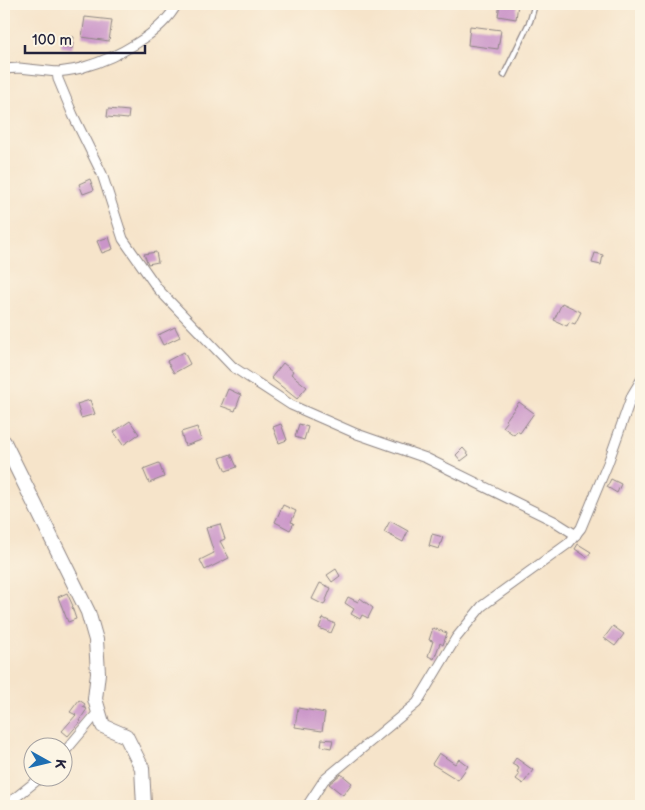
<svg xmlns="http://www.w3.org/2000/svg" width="645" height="810" font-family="'Balsamiq Sans',sans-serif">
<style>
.building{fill:#ca95c9}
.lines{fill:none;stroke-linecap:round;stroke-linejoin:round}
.lane-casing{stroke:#8c8382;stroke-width:7}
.street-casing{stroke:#8c8382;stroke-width:11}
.secondary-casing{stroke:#8c8382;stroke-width:16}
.lane{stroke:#fff;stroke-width:4.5}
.street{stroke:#fff;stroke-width:9}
.secondary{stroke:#fff;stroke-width:14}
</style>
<rect width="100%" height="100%" fill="#fcf5e5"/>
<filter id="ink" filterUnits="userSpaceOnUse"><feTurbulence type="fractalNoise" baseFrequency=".02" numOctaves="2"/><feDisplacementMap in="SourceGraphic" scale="10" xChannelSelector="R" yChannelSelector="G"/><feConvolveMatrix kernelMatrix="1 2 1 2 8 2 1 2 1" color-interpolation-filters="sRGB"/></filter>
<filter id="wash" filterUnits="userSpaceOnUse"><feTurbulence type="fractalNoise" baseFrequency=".0096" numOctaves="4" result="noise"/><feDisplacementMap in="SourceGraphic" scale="20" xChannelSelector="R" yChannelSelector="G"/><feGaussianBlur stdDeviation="1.12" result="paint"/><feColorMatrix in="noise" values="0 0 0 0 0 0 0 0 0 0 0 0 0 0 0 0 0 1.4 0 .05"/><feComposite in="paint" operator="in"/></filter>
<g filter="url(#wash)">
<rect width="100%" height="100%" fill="#f6e4ca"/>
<g id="blocks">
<g class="building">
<polygon points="500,4 518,4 516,19 498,16"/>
<polygon points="85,17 112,20 109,41 82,37"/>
<polygon points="470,26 501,30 498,49 468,45"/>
<polygon points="62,36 74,37 72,49 61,47"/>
<polygon points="108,109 129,111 128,119 107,117"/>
<polygon points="90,179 94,190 83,194 79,184"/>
<polygon points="109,237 113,249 102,253 97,241"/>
<polygon points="156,252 158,262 148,264 144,254"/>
<polygon points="595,253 603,255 601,265 592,263"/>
<polygon points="562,303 581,312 575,324 569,322 567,326 554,320"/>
<polygon points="175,327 180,337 163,345 158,335"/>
<polygon points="184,352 190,364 174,373 167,361"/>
<polygon points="283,363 293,371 291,374 307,387 297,399 271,378"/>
<polygon points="228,389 241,395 235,411 221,406"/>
<polygon points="90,400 95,414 81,418 77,404"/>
<polygon points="519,402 534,413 520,433 517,431 514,435 503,427 507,422 506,420"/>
<polygon points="130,421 139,434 123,445 114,432"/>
<polygon points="281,424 287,440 279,443 273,427"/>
<polygon points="299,424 308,427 304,440 295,437"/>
<polygon points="197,427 201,440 185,446 181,432"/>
<polygon points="463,448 469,455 461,461 456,455"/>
<polygon points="231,454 237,467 226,471 220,458"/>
<polygon points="159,463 164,477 149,483 143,469"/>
<polygon points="611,479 621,484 617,493 607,487"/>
<polygon points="283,505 296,511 291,522 294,523 290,530 275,522"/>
<polygon points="390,521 408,531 403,542 384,532"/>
<polygon points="220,524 225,539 220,541 229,558 205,570 200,560 214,553 206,528"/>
<polygon points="432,534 443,537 439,549 429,546"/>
<polygon points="578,544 591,552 587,557 575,549"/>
<polygon points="336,569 340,576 332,582 327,575"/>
<polygon points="320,583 331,588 324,605 312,599"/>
<polygon points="67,593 73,606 72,607 76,619 68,622 58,597"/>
<polygon points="348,597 358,602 360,598 373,608 368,618 362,615 360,619 351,614 354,609 345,603"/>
<polygon points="323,618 335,624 331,633 319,628"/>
<polygon points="613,626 624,634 615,646 604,638"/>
<polygon points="433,628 447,633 443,645 440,643 434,659 428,656 433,641 429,640"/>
<polygon points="79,700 85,704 83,707 87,709 79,721 80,722 68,736 62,731 76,715 70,712"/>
<polygon points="298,708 325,713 322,731 295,727"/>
<polygon points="322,739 333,740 331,748 321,746"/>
<polygon points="439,753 455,764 459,759 468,766 458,780 432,764"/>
<polygon points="516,758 533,770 523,784 516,779 520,774 517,772 519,768 512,764"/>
<polygon points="341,774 352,783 343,795 329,784"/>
</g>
</g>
</g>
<g filter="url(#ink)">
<use href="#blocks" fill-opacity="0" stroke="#8c8382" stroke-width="1"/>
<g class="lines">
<defs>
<polyline id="lane" points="504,75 530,21 535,4"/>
<g id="street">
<polyline points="4,69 19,68 57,72 58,79 73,115 102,174 123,239 158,289 233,367 291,405 357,434 426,458 554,521 576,535"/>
<path d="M57,72c9,-1 19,-2 27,-5 32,-9 77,-33 93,-63"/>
<polyline points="62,755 99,711"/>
<polyline points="5,806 40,778"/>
<polyline points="307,806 324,780 417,703 456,638 482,606 569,543 581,528 608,463 632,395 641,380"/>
</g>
<polyline id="secondary" points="4,442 88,612 96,640 98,673 95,699 103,726 126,736 142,768 144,806"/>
</defs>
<use href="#lane" class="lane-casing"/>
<use href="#street" class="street-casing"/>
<use href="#secondary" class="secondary-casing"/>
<use href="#lane" class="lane"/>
<use href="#street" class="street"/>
<use href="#secondary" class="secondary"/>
</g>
</g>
<rect width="645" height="810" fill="none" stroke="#fcf5e5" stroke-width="20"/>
<g transform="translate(48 762) rotate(98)"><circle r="24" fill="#fcf5e5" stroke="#a5a1a1"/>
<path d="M0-4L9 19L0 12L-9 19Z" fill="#1f6fb2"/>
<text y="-8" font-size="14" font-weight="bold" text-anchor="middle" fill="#22223b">K</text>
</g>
<path d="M25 45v8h120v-8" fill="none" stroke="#22223b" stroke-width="2.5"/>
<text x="32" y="45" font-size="15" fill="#22223b" stroke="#fcf5e5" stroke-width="4" paint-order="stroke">100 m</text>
</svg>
